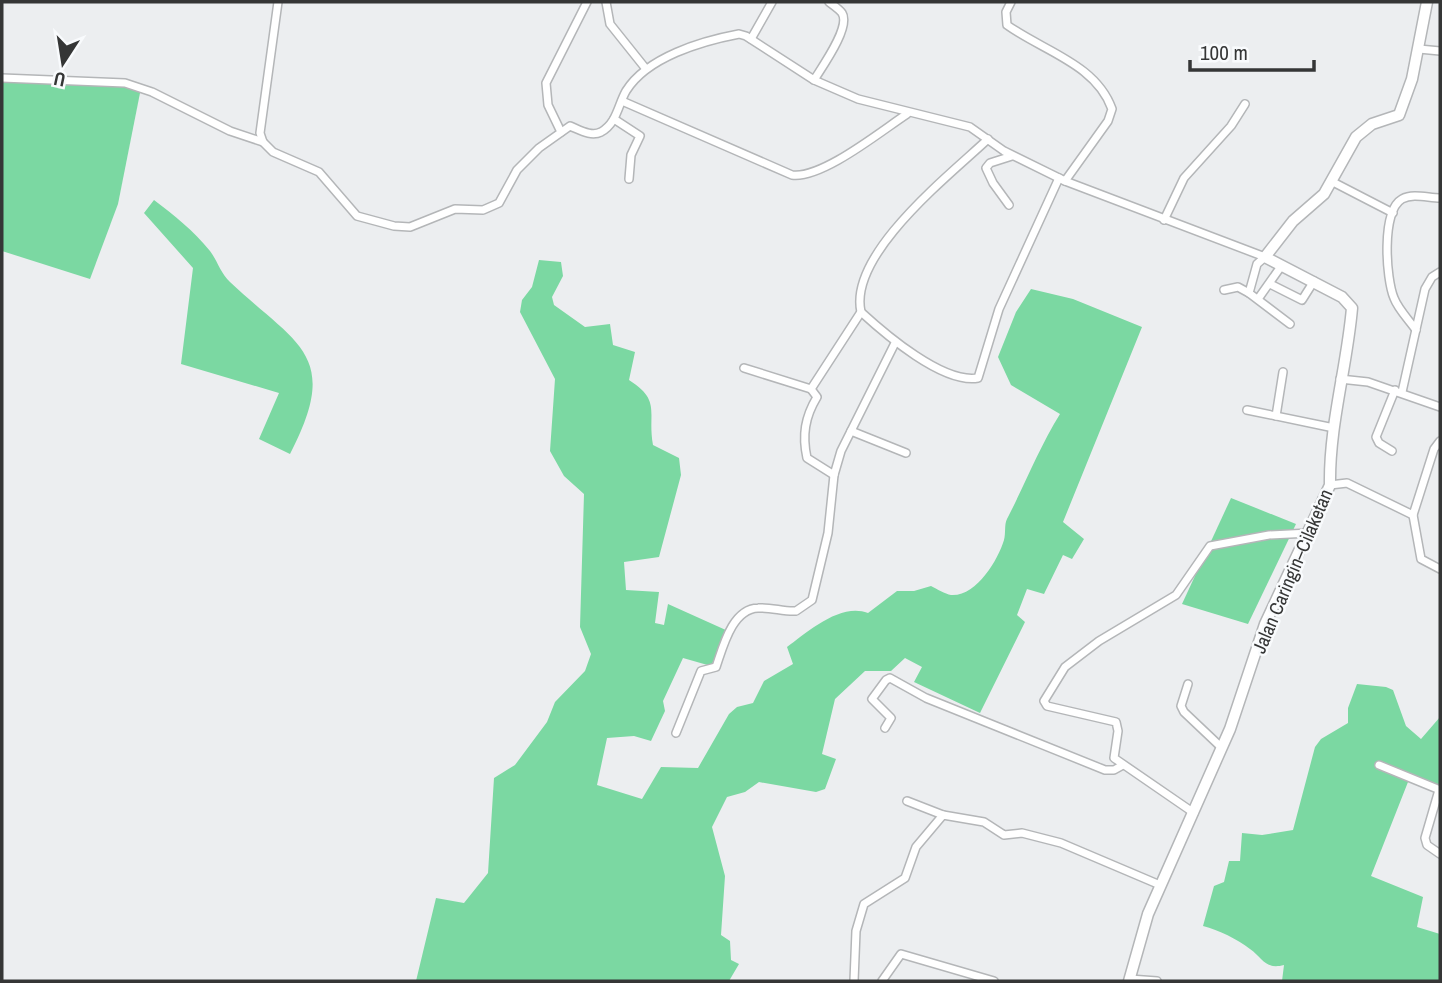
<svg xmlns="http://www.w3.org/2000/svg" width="1442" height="983" font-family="'Archivo Narrow',sans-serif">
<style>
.green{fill:#7bd8a2}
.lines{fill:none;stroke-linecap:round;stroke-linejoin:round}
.street-casing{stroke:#b4b6b8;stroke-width:10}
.secondary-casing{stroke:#b4b6b8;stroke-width:13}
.street{stroke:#fff;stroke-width:7}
.secondary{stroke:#fff;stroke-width:10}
.labels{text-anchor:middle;stroke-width:5;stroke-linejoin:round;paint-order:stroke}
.street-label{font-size:19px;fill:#353636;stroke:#f9fbfd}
</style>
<rect width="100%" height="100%" fill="#eceef0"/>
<g class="green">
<polygon points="2,79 141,88 118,204 90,279 2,251"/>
<path d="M154,200c20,15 40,31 56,51 7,9 11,23 20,31 67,63 112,72 60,172l-31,-15 20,-46 -98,-29 12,-96 -49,-55z"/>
<path d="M539,260l22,2 2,14 -11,21 2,8 31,22 25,-3 3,21 22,7 -6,28c33,21 18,32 24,65l26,13 2,17 -22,82 -35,5 2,28 33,2 -4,31 9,2 4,-21 60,27 -17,35 -28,-8 -20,43 2,10 -14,30 -17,-5 -27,2 -10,47 45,14 19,-32 37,1 31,-54 8,-7 16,-4 11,-22 29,-17 -6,-17c20,-15 54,-45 81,-34l29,-22h17l17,-5c6,3 14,8 20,9 25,2 47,-35 53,-55 2,-7 0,-15 3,-21 18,-35 32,-71 53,-105l-49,-29 -13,-28 18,-45 15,-23 42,10 69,28 -79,195 21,17 -12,20 -9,-4 -19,39 -17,-5 -10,26 8,7 -45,91 -66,-31 8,-15 -17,-9 -14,13h-26l-30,28 -13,55 14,5 -11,30 -9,3 -57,-10 -14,10 -18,5 -15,30 13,49 -4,59 9,6 1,19 8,4 -10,17h-313l20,-83 28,5 24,-30 6,-95 21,-13 32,-43 8,-20 30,-31 6,-17 -11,-27 4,-133 -20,-18 -14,-25 5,-72 -35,-67 2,-12 10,-13z"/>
<polygon points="1231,498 1296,524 1248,624 1182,604"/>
<path d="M1357,684l29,3 7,3 13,36 15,13 19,-22v74l-38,-15 6,6 -37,94 52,21 -6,30 23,7v47h-158l2,-16c-19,5 -21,-7 -34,-16 -13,-10 -31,-19 -47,-23l11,-40 10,-4 5,-21h11l2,-28 20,2 31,-5 22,-83 6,-8 27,-16v-15z"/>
</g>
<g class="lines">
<defs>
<g id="street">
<polyline points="606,2 610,24 646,69"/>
<path d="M1011,2l-5,10 1,13c36,26 89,39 105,84l-4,12 -43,60"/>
<polyline points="751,39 772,2"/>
<polyline points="1419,49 1440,51"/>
<path d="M2,78l123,5 27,9 78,39 33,11 10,10 46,20 38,44 37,10 16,1 45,-18 28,1 16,-7 18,-33 22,-22 31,-22c10,4 21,11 31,6 16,-9 17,-27 25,-41 21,-34 76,-50 113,-57l7,2 68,44 44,19 112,28 34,24 61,30 200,76 -8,7 -8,29 41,31"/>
<path d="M814,80c8,-13 37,-53 28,-67 -3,-4 -9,-8 -13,-11"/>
<path d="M622,101l170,74c30,4 89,-44 115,-61"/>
<polyline points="614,119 640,136 631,155 629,179"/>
<polyline points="561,132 548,105 546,83 587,2"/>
<path d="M988,139c-37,35 -140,115 -127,173 24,22 82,72 117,66l21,-69 60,-131"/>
<polyline points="263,142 260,133 278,2"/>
<polyline points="1331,181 1393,213"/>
<polyline points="1009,205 993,183 986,168 990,163 1012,156"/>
<polyline points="1164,220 1184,178 1231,126 1245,104"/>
<polyline points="1270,284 1302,300 1314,281"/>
<polyline points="1224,290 1238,287 1249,293"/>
<polyline points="1258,299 1282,265"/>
<path d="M1416,330c-7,-10 -18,-21 -22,-32 -8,-19 -13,-87 8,-99 11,-6 26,-1 38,-1"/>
<polyline points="744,368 811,389 861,312"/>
<polyline points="1340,379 1368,382 1440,407"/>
<path d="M811,389l6,8c-12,20 -15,38 -10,61l27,17"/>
<polyline points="1402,392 1425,289 1432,277 1440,272"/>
<polyline points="1247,410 1334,428"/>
<polyline points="1276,416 1283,372"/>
<polyline points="851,431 906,453"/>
<polyline points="1392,451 1379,443 1376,437 1395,390"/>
<polyline points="1330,485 1347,483 1413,515 1434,449 1440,441"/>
<polyline points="1413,515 1421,559 1440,569"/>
<polyline points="1188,684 1181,706 1184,712 1222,748"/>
<polyline points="885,728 891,718 872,699 886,680 890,678 926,698 1105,770 1114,770 1123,765"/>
<path d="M676,733l25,-62 15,-4c7,-20 16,-58 42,-59 13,-1 26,4 38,3l16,-11 16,-67 6,-58 7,-24 54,-108"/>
<polyline points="1379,765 1440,790"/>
<polyline points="1439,790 1425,838 1427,845 1440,854"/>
<polyline points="907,801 943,815"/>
<polyline points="1194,813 1114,758 1118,731 1116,722 1047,706 1044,701 1065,667 1099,641 1176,595 1210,546 1269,535 1310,533"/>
<polyline points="1130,979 1157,981"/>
<polyline points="854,981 856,931 864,904 905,878 916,847 943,815 984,822 1004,835 1022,833 1061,843 1160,885"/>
<polyline points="882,981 901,954 994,981"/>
</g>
<path id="secondary" d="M1129,981l19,-67 82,-185 35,-105 65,-139c-1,-60 17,-118 22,-177l-10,-11 -77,-40 28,-36 31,-27 32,-57 16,-13 27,-9 13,-36 15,-77"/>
</defs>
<use href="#street" class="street-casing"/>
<use href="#secondary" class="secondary-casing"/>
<use href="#street" class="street"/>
<use href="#secondary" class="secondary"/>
</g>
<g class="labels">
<g class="street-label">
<text transform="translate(1292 571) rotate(-67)" y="7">Jalan Caringin–Cilaketan</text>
</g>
</g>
<rect width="1442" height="983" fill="none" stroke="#353636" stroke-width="7"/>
<g transform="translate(63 63) rotate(192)" stroke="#f9fbfd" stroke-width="5" paint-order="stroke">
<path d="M0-5L12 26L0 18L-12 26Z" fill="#353636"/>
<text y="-10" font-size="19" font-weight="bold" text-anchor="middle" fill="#353636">U</text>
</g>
<path d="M1190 60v10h124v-10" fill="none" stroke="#353636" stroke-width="3.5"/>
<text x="1200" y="60" font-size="21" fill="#353636" stroke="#f9fbfd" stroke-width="5" paint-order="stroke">100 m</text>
</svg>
